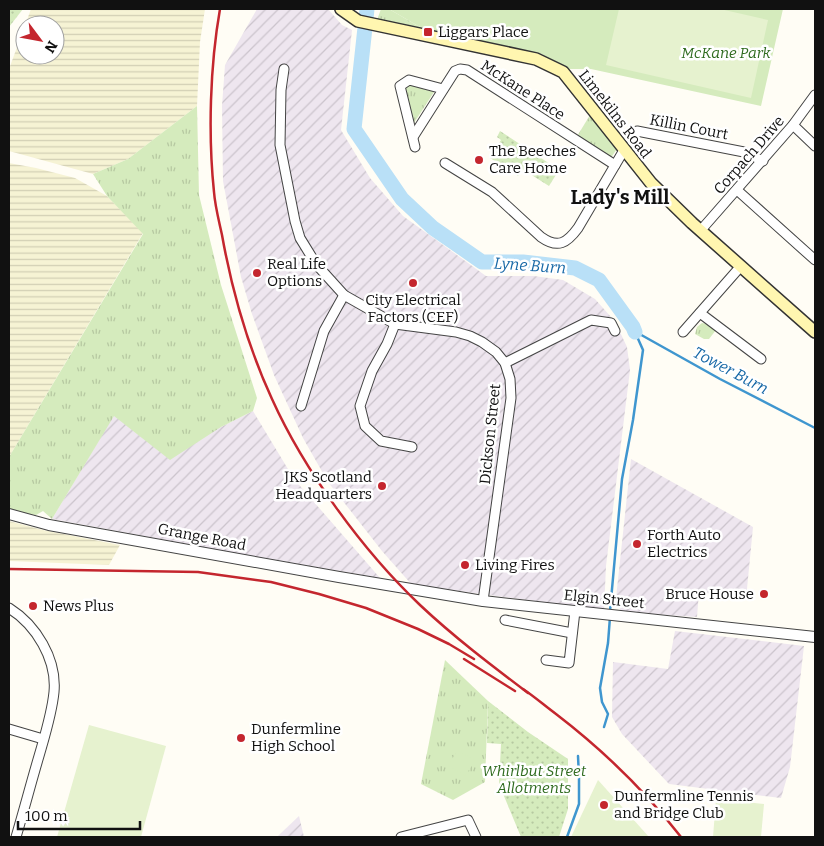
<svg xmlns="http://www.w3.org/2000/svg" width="824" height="846" font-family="Bitter,serif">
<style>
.industrial{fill:url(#industrial-furrows)}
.farmland{fill:url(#farmland-rules);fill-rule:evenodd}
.grass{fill:url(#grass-tufts)}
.park{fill:#d5ebbd}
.garden{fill:url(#garden-dots)}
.pitch{fill:#e6f2cf}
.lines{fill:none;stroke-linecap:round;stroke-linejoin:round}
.stream{stroke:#3f96cf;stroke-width:2.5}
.river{stroke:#b9e0f7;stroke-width:15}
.minor-casing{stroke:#444;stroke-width:11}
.tertiary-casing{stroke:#444;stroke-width:12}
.secondary-casing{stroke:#333;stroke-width:14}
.minor{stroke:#fff;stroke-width:9}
.tertiary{stroke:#fff;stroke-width:10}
.secondary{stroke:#fff6b0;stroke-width:11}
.rail{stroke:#c4262e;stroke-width:2.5}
.poi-dot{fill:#c4262e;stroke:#fff;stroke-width:2}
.labels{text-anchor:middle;stroke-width:5;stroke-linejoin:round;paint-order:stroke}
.poi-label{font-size:15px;fill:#111;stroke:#fff;text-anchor:start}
.park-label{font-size:15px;font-style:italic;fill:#2f6b1f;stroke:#fff}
.street-label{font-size:15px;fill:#111;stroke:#fff}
.water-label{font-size:16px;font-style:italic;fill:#1768a6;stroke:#fff}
.district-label{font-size:20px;font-weight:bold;fill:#111;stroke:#fff}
</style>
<defs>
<pattern id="industrial-furrows" width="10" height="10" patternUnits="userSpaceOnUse" patternTransform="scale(1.25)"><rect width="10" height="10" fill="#eee6ef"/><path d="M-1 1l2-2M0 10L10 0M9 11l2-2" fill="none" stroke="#cbc4cc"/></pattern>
<pattern id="farmland-rules" width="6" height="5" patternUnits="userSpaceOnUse" patternTransform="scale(1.25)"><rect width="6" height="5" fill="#f6f3d4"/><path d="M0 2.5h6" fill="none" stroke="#d2cfb5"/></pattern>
<pattern id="grass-tufts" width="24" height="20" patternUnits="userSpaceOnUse" patternTransform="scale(1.25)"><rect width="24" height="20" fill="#d5ebbd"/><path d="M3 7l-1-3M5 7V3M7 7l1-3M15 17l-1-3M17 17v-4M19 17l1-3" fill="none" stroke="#b6c8a1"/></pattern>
<pattern id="garden-dots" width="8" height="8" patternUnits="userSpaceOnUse" patternTransform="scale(1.25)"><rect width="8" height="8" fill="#d5ebbd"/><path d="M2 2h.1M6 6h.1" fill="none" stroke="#b6c8a1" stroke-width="1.8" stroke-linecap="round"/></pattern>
</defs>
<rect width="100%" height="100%" fill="#fffdf5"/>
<g class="industrial">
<polygon points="257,9 328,9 342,25 352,30 341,130 370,178 403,216 486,276 534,276 563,280 595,299 611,317 620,332 627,347 630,370 606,566 604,610 412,585 382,551 328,482 303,438 274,375 252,314 241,277 223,181 222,106 225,65"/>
<polygon points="253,411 294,479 380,578 240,554 52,519 114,415 221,427"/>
<polygon points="631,459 753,527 746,599 699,592 697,617 621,612 616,598"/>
<polygon points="675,631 804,646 790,767 781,798 669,784 622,734 612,717 613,662 668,669"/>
<polygon points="299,816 304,837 277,837"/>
</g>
<g class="farmland">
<path d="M31,9h174l-5,33 -3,64 -69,53 -35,15 -84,-23v-82zM25,25h30v30h-30z"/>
<polygon points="9,163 36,168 75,178 107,196 143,233 9,457"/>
<polygon points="9,521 43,530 120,545 109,565 9,561"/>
</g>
<g class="grass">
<polygon points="381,9 389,9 425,30 377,20"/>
<polygon points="410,85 434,92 412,126 403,90"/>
<polygon points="197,106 199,195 221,285 257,398 253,411 221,427 170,460 114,416 52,519 43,511 36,515 15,512 9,509 9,457 143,234 107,196 93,174 128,159"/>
<polygon points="590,115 617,149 610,159 576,138"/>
<polygon points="702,323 708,324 716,330 709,339 704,339 695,334 697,327"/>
<polygon points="445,660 488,701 485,782 453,800 421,784"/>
</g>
<g class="park">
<polygon points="389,9 783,9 761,106 591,69 564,69 542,54 425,30"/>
<polygon points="458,750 475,761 465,776 448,765"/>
</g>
<g class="garden">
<polygon points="9,9 23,9 9,27"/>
<polygon points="500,131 559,170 549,186 522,169 518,176 490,158 501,140 497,137"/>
<polygon points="488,701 528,732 568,759 568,809 559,837 521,837 499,784 501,744 487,743"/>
</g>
<g class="pitch">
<polygon points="619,9 720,9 768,20 751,98 606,65"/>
<polygon points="89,725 166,746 141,837 57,837"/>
<polygon points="598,780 649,837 571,837"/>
<polygon points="716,799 764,804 761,837 713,837"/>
</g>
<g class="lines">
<g class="stream">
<polyline points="636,332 720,379 815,428"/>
<polyline points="610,611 622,479 633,420 643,350 635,332"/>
<polyline points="604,727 608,714 602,702 600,688 608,643 610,617"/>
<polyline points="567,837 579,804 579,777 578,756"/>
</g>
<polyline class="river" points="367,9 354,129 402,199 433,228 482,262 523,262 575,268 599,280 633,327 635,332"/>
<defs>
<g id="minor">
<polyline points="284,69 281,90 280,145 295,221 300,238 316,264 344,295 395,324 456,332 470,336 482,342 496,352 505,363 510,379 511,398 483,601"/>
<polyline points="793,125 815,146"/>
<polyline points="637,131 744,152 763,161"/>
<polyline points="413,137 455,71 460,69 467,70 615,165"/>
<polyline points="415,147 400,86 409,80 443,89"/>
<path d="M445,163l47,29 49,45c17,12 26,6 37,-9l46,-78"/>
<polyline points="737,190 815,260"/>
<polyline points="701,230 793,125 815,95"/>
<polyline points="700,313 761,359"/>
<polyline points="395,324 387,344 372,371 360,406 365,426 381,441 412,447"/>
<polyline points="683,332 741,266"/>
<polyline points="505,363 591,320 611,323 615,331"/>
<polyline points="301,406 324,331 344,295"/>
<path d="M9,608c27,17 48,51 45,84 -2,21 -9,43 -15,64 -8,27 -15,54 -23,81"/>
<polyline points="505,620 572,633"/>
<polyline points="546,660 569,663 575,611"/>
<polyline points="9,729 43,739"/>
<polyline points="401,837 468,820 476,837"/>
</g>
<polyline id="tertiary" points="9,514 49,525 339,577 483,601 815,637"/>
<polyline id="secondary" points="341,9 358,21 536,59 563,72 651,183 692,223 815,332"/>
</defs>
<use href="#minor" class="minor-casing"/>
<use href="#tertiary" class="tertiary-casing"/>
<use href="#secondary" class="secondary-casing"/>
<use href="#minor" class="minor"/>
<use href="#tertiary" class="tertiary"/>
<use href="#secondary" class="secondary"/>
<g class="rail">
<path d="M220,9c-10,57 -12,125 -6,183 1,14 5,29 8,43 10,56 26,112 50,164 32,71 91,152 148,206 34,32 71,60 108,88"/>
<polyline points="9,569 198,572 271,582 319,594 366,608 418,629 449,644 474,659"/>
<polyline points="464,659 515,691"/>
<path d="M523,689c12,8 22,17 33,25 47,36 89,77 125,123"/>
</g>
</g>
<g class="poi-dot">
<rect x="423" y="27" width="10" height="10" rx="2.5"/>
<circle cx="479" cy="160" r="5"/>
<circle cx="257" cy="273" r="5"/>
<circle cx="413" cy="283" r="5"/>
<circle cx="382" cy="486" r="5"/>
<circle cx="637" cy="544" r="5"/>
<circle cx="465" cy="565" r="5"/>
<circle cx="764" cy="594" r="5"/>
<circle cx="33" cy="606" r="5"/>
<circle cx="241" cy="738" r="5"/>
<circle cx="604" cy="805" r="5"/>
</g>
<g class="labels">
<g class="poi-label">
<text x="438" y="37">Liggars Place</text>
<text x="489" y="156">The Beeches<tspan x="489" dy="17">Care Home</tspan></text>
<text x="267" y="269">Real Life<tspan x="267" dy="17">Options</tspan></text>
<text x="413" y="305" text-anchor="middle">City Electrical<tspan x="413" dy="17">Factors (CEF)</tspan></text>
<text x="372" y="482" text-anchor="end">JKS Scotland<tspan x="372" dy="17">Headquarters</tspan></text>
<text x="647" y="540">Forth Auto<tspan x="647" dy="17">Electrics</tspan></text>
<text x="475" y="570">Living Fires</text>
<text x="754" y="599" text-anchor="end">Bruce House</text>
<text x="43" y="611">News Plus</text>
<text x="251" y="734">Dunfermline<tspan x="251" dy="17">High School</tspan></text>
<text x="614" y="801">Dunfermline Tennis<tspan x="614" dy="17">and Bridge Club</tspan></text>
</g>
<g class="park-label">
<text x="726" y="58">McKane Park</text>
<text x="534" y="776">Whirlbut Street<tspan x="534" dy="17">Allotments</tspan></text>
</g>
<g class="street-label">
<text transform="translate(523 90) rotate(33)" y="5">McKane Place</text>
<text transform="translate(615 114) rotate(52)" y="5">Limekilns Road</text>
<text transform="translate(689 127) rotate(11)" y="5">Killin Court</text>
<text transform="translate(749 155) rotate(-49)" y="5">Corpach Drive</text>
<text transform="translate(490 434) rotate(-84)" y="5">Dickson Street</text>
<text transform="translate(202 537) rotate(11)" y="5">Grange Road</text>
<text transform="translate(604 599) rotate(6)" y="5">Elgin Street</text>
</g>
<g class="water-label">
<text transform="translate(530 265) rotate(4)" y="6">Lyne Burn</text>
<text transform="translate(731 370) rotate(28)" y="6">Tower Burn</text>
</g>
<g class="district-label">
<text x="620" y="204">Lady's Mill</text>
</g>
</g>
<rect width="824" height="846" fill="none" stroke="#111111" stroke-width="20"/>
<g transform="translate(40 40) rotate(122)"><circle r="24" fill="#ffffff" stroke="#a0a0a0"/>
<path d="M0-4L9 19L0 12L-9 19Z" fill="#c4262e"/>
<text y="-8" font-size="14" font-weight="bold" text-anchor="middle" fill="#111111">N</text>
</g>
<path d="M18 821v8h122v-8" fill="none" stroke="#111111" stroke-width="2.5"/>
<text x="25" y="821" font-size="15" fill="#111111" stroke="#ffffff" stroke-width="4" paint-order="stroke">100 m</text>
</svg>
